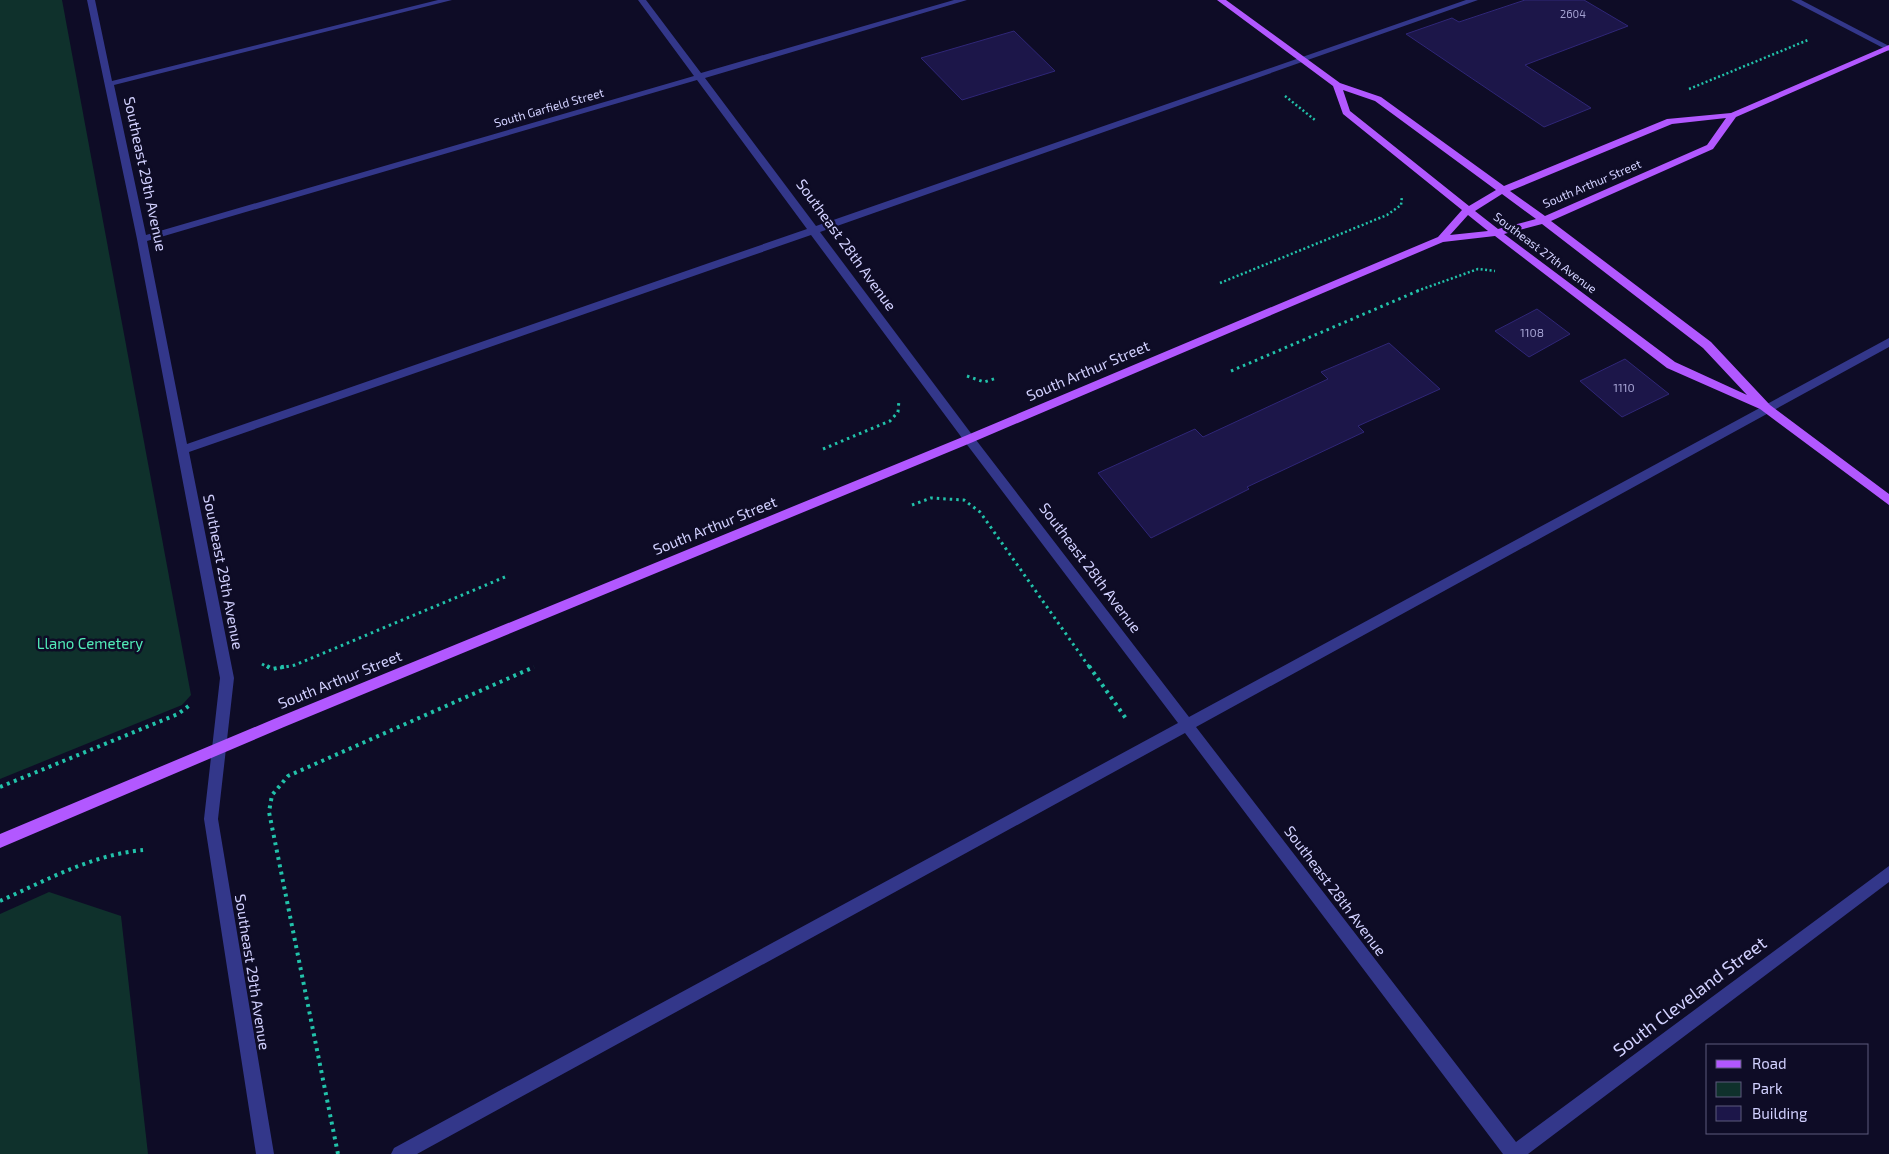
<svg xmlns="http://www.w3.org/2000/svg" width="1889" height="1154" font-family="'Exo 2',sans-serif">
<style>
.green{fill:#0f312c}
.building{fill:#1c1649;stroke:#2f2677}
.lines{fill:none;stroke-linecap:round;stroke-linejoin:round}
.path-far2{stroke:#22c2aa;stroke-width:2.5;stroke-dasharray:2 2.5;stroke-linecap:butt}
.path-far1{stroke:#22c2aa;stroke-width:3;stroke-dasharray:2.5 4;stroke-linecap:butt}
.path{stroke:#22c2aa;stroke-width:4;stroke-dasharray:3 4.5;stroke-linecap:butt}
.minor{fill:#33378a;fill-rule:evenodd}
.major{fill:#b258ff;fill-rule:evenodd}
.labels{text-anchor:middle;stroke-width:5;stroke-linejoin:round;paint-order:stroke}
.far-number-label{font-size:11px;fill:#a4a2d2}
.far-street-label{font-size:12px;fill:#d2d1ff;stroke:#0e0c26}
.number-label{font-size:12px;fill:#a4a2d2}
.street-label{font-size:15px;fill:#d2d1ff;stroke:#0e0c26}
.park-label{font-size:15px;fill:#51ebb7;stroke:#0e0c26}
.near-street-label{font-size:18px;fill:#d2d1ff;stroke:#0e0c26}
</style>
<rect width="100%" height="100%" fill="#0e0c26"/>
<g class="green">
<polygon points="0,0 62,0 191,695 182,705 0,779"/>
<polygon points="49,892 121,916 148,1154 0,1154 0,914"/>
</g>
<g class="building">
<polygon points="1525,0 1584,0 1628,26 1525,65 1591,108 1544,127 1406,34 1452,18 1459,22"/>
<polygon points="1014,31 1055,71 962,100 921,58"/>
<polygon points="1537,309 1570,334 1529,357 1495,331"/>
<polygon points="1389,343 1440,389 1358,426 1364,432 1247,487 1249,489 1151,538 1098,473 1195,429 1203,437 1328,379 1321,372"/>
<polygon points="1625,359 1669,394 1622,417 1580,381"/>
</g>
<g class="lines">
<g class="path-far2">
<polyline points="1689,89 1808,40"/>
<polyline points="1285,96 1315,120"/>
<polyline points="1220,283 1387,215 1401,205 1402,196"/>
<polyline points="1417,291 1478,269 1495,271"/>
</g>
<g class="path-far1">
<polyline points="1231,371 1420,290"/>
<polyline points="967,376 984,382 997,378"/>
<polyline points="823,449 890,421 898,412 899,400"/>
<polyline points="912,505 931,498 964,500 980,512 1090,668"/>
<polyline points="262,664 269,668"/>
<polyline points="280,668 295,665 505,577"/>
</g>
<g class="path">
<polyline points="267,666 272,669 288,666"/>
<polyline points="1089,666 1127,720"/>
<polyline points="0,787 178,714 190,705"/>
<path d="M0,901c47,-21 91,-46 143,-51"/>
<polyline points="338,1154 269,812 272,795 288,776 534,667"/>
</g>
<g class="minor">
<path d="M87,0h8l17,81 326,-81h14l-338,85 32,150 548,-159 -56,-76h8l55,73 253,-73h13l-262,78 111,148 650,-226h12l-658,232 153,204 216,281 700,-379v9l-693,380 320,415 373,-276v16l-361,272h-25l-318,-421 -768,421h-26l3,-6 784,-425 -213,-281 -154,-207 -622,217 45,226 -16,141 56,335h-18l-52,-335 16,-141 -83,-439zM697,80l110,149 -620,215 -40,-203z"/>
<polygon points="1791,0 1801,0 1889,46 1889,51"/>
</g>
<path class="major" d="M1217,0h9l114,83 41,14 123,89 163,-67 64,-6 158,-68v5l-153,67 -23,32 -162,72 160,121 59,63 119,89v11l-129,-96 -93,-41 -172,-132 -52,6 -470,200 -689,285 -284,121v-14l274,-115 691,-283 473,-199 24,-27 -119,-96 -10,-28zM1343,90l32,11 121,89 -27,16 -119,-95zM1726,118l-19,27 -162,71 -35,-25 162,-67zM1502,194l34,25 -38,10 -23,-18zM1468,215l20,16 -38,4zM1542,224l161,124 44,47 -72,-33 -171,-128z"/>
</g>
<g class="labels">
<g class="far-number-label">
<text x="1573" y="18">2604</text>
</g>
<g class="far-street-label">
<text transform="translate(549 108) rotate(-16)" y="4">South Garfield Street</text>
<text transform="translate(1592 184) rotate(-23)" y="4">South Arthur Street</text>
<text transform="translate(1545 253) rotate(37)" y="4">Southeast 27th Avenue</text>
</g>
<g class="number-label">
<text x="1532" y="337">1108</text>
<text x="1624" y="392">1110</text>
</g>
<g class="street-label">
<text transform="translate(145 174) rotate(78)" y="5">Southeast 29th Avenue</text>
<text transform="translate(846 245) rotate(54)" y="5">Southeast 28th Avenue</text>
<text transform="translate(1088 371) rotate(-23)" y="5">South Arthur Street</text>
<text transform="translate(715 526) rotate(-22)" y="5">South Arthur Street</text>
<text transform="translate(1090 568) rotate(53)" y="5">Southeast 28th Avenue</text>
<text transform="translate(223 572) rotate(79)" y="5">Southeast 29th Avenue</text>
<text transform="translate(340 680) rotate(-22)" y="5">South Arthur Street</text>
<text transform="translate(1335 891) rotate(53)" y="5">Southeast 28th Avenue</text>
<text transform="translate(252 972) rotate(81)" y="5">Southeast 29th Avenue</text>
</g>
<g class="park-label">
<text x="90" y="649">Llano Cemetery</text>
</g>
<g class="near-street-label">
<text transform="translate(1690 997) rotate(-37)" y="6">South Cleveland Street</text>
</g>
</g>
<rect x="1706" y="1044" width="162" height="90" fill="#0e0c26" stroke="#5c5b7d"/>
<rect x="1716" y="1060" width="25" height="8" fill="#b258ff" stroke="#5c5b7d"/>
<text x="1752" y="1069" font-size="15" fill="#d2d1ff">Road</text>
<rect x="1716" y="1082" width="25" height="15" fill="#0f312c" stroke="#5c5b7d"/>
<text x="1752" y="1094" font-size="15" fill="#d2d1ff">Park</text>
<rect x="1716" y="1106" width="25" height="15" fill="#1c1649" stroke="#5c5b7d"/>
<text x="1752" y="1119" font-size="15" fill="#d2d1ff">Building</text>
</svg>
